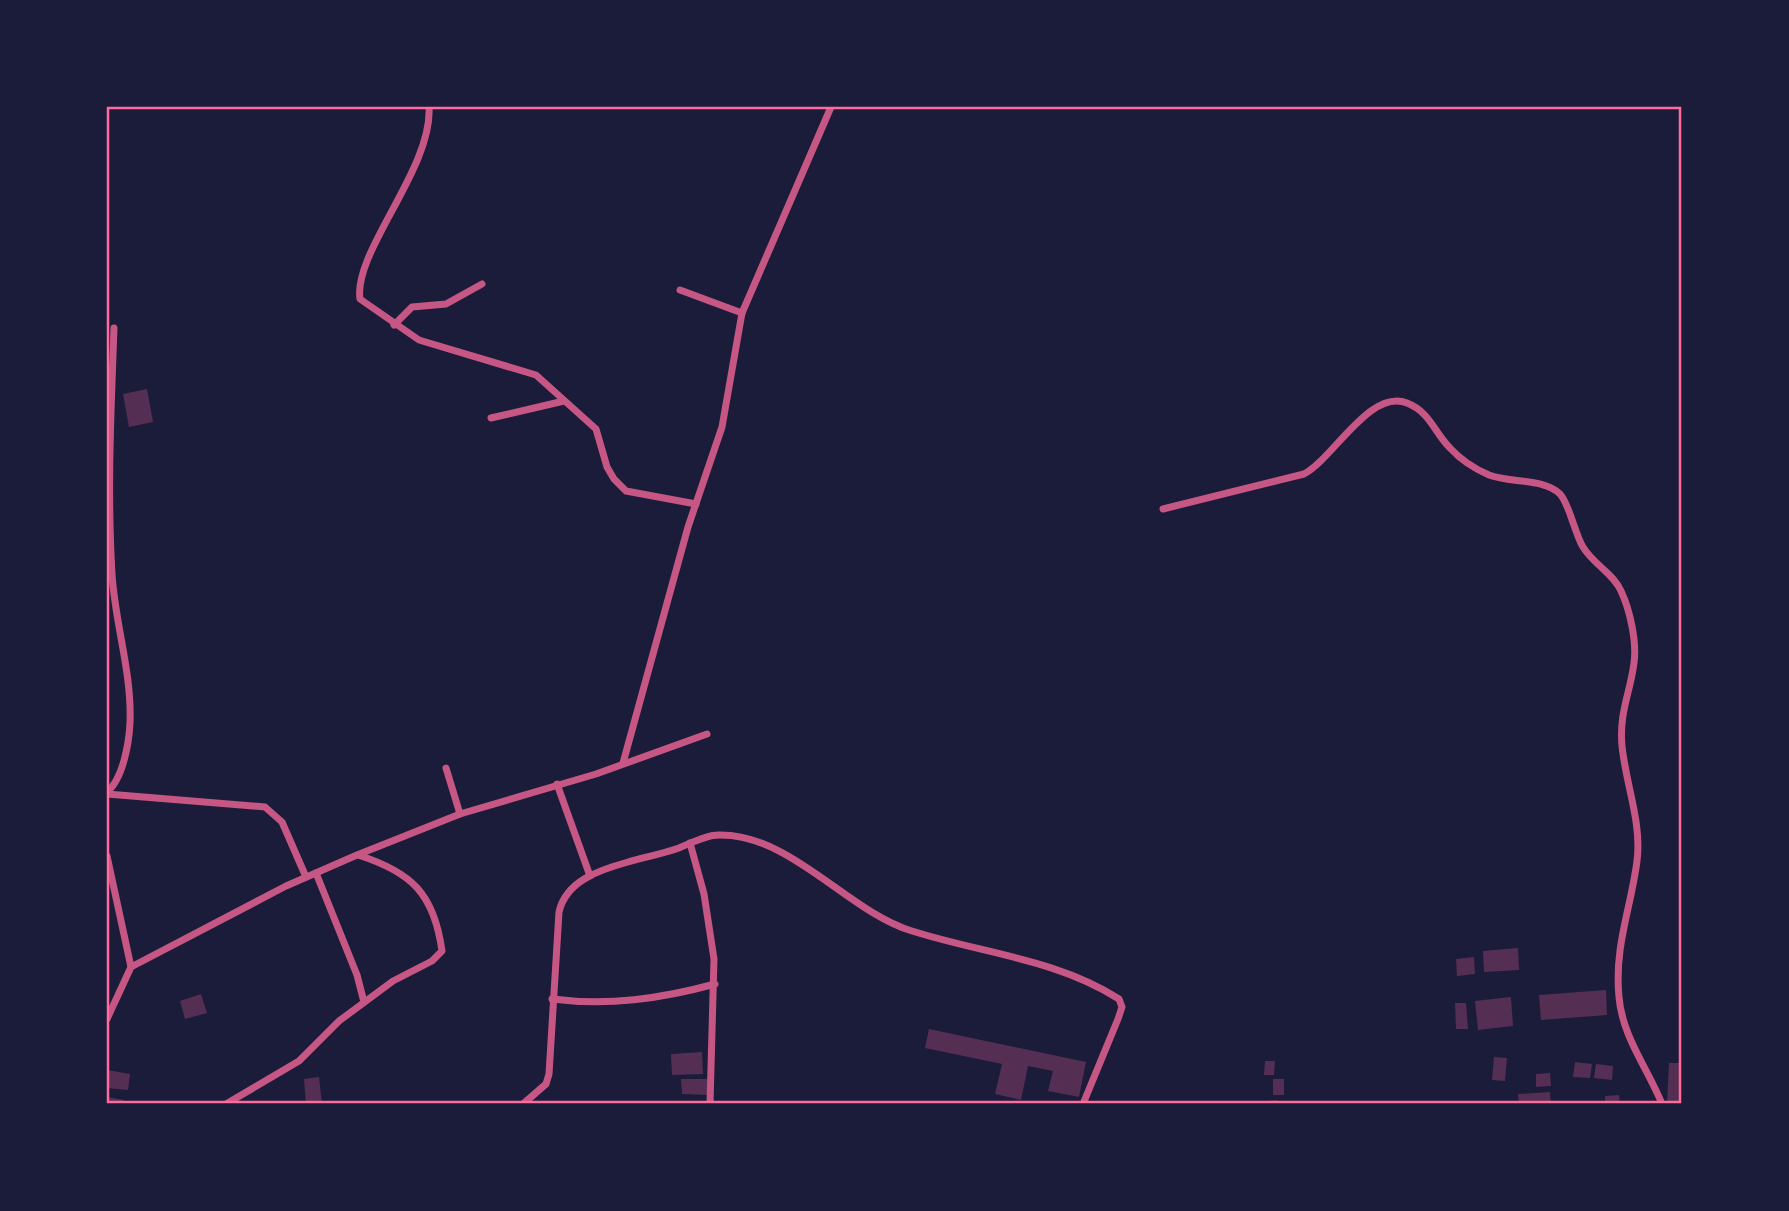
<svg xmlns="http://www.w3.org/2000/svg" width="1789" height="1211" font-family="'Titillium Web',sans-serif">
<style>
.building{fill:#542f53}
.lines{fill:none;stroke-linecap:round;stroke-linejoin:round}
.minor{stroke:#c65784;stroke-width:7}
.neatline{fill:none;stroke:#ff6b9d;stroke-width:2.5}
</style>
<rect width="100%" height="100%" fill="#1b1b3a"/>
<g class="building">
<polygon points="147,389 153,422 129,427 123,394"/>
<polygon points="1518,948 1519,970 1484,972 1483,951"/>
<polygon points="1474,957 1475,974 1457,976 1456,959"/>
<polygon points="1606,990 1607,1015 1541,1020 1539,995"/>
<polygon points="201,994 207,1013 185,1019 180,1001"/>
<polygon points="1511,997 1513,1026 1478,1030 1475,1001"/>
<polygon points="1455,1003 1466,1003 1468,1029 1456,1029"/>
<polygon points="929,1029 1086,1062 1079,1097 1048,1091 1053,1071 1028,1066 1021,1100 995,1094 1002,1064 925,1048"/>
<polygon points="702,1052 703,1074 672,1075 671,1054"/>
<polygon points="1494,1057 1507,1058 1505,1081 1492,1080"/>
<polygon points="1265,1061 1275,1061 1274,1075 1264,1075"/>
<polygon points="1575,1062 1592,1064 1590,1078 1573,1077"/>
<polygon points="1669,1063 1682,1063 1682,1104 1667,1104"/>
<polygon points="1596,1064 1613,1066 1612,1080 1594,1078"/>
<polygon points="107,1070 130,1074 128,1090 107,1088"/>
<polygon points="1550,1073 1551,1086 1536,1087 1536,1074"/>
<polygon points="319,1077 322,1104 306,1104 304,1079"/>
<polygon points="681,1079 707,1079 707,1095 682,1094"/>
<rect x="1273" y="1079" width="11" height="16"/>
<polygon points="1550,1092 1551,1104 1519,1104 1518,1094"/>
<polygon points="1619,1095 1620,1104 1605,1104 1605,1096"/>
<polygon points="107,1097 124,1100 123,1104 107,1104"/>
<polygon points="1277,1100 1277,1104 1257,1104 1257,1102"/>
</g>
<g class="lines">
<g class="minor">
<path d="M429,107c4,61 -76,145 -69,192l59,41 117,35 60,54 11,38 7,12 12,12 70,13"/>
<polyline points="680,290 742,313"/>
<polyline points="394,325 412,307 446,304 482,284"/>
<polyline points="491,418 564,401"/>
<path d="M1163,509l141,-35c29,-15 66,-86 103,-71 23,9 27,29 43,45 10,11 25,21 39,27 21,8 54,3 71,19 9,9 15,40 23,53 10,17 31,27 38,44 9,19 16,51 13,72 -4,31 -15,49 -12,83 4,39 20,77 15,115 -6,47 -23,86 -18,136 3,39 29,72 43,107"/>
<polyline points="623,763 688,527 722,427 742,313 831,107"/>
<polyline points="446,768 460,814"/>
<polyline points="557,784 590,876"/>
<path d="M107,792c16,-13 22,-49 23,-69 2,-51 -15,-99 -18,-149 -5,-84 -1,-163 2,-246"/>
<polyline points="107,794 265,807 282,822 306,877"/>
<polyline points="690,843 704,894 714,959 710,1104"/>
<polyline points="107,856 131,967 107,1019"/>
<polyline points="316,873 357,975 364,1002"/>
<polyline points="131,967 286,886 357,855 460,814 596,774 707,734"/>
<path d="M552,999c56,7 108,0 163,-15"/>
<path d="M226,1104l73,-43 40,-40 54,-40 39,-20 10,-10c-8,-58 -31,-79 -84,-96"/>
<path d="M523,1104l23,-20 3,-10 10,-162c7,-31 40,-42 69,-50 17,-5 34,-8 51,-14 12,-5 27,-13 40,-13 72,-1 128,76 193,96 69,22 145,28 207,68l3,8 -4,12 -35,85"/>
</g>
</g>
<rect width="1789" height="1211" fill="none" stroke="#1b1b3a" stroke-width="217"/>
<rect x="108" y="108" width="1572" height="994" class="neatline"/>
</svg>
